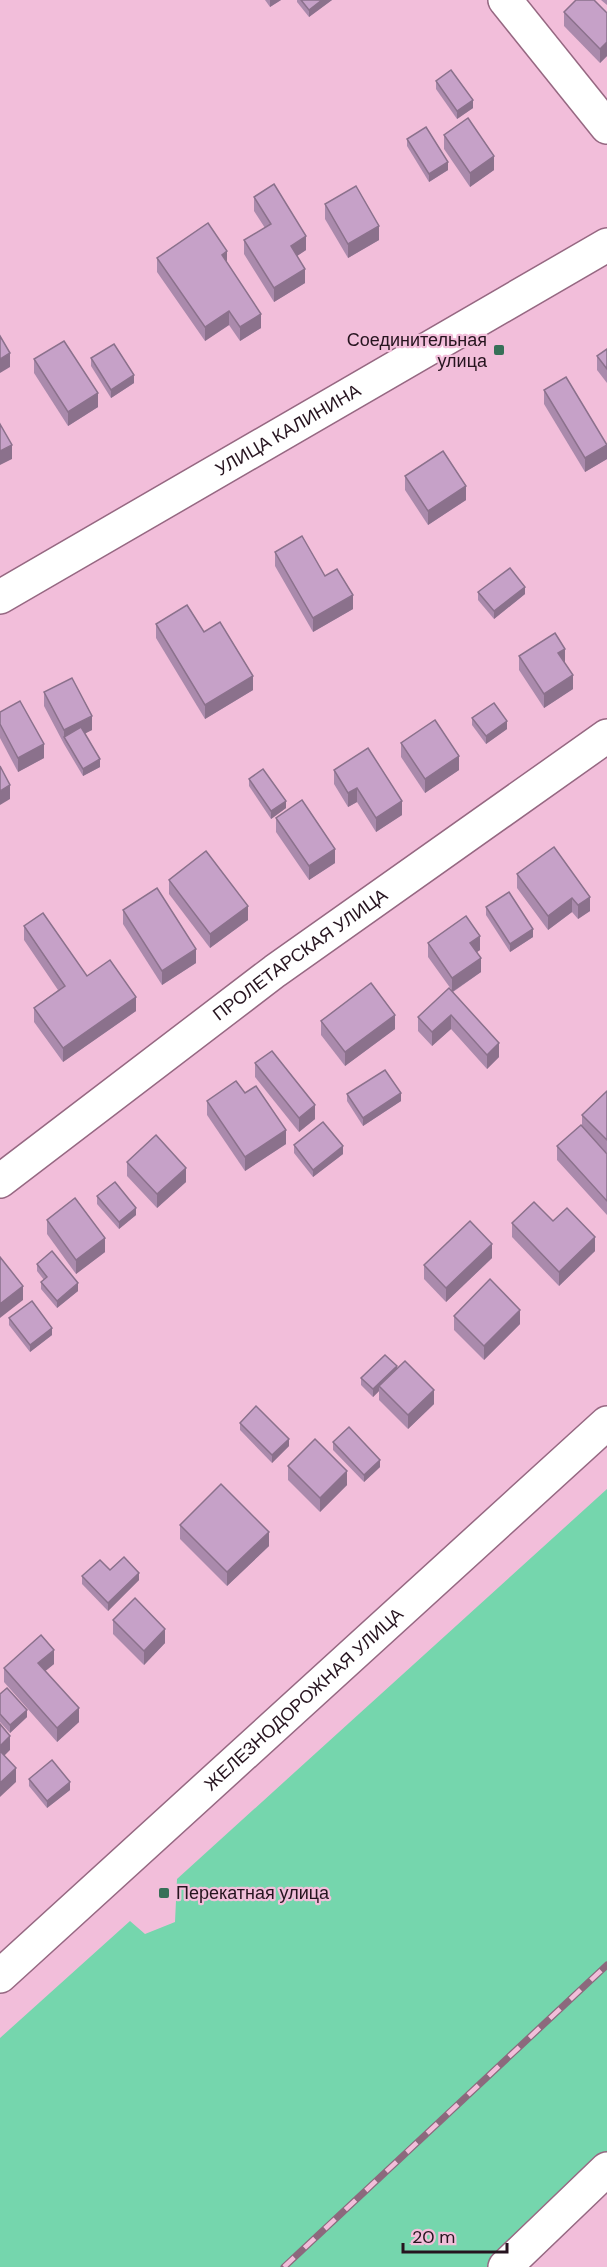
<svg xmlns="http://www.w3.org/2000/svg" width="607" height="2267" font-family="'DM Sans',sans-serif">
<style>
.green{fill:#75d6ad}
.lines{fill:none;stroke-linecap:round;stroke-linejoin:round}
.minor-casing{stroke:#966882;stroke-width:36}
.minor{stroke:#fff;stroke-width:33}
.rail-casing{stroke:#8c697d;stroke-width:7}
.rail{stroke:#f2beda;stroke-width:4.5;stroke-dasharray:14;stroke-linecap:butt}
.wall{fill:#aa8aac}
.shaded-wall{fill:#8b718c}
.building{fill:#c6a1c8;stroke:#8b718c;stroke-width:1.5}
.poi-dot{fill:#377058;stroke:#f2beda;stroke-width:2}
.labels{text-anchor:middle;stroke-width:4.5;stroke-linejoin:round;paint-order:stroke}
.poi-label{font-size:18px;fill:#26141f;stroke:#f2beda;text-anchor:end}
.street-label{font-size:18px;fill:#26141f;stroke:#f2beda}
</style>
<rect width="100%" height="100%" fill="#f2beda"/>
<polygon class="green" points="607,1489 607,2169 505,2267 0,2267 0,2038 130,1921 145,1934 175,1922 177,1879"/>
<g class="lines">
<defs>
<g id="minor">
<polyline points="505,0 607,127"/>
<path id="s1" d="M0,597l607,-352"/>
<path id="s2" d="M0,1181l275,-210 332,-235"/>
<path id="s3" d="M0,1976l607,-553"/>
<polyline points="505,2267 607,2169"/>
</g>
</defs>
<use href="#minor" class="minor-casing"/>
<use href="#minor" class="minor"/>
<defs>
<polyline id="rail" points="284,2267 607,1965"/>
</defs>
<use href="#rail" class="rail-casing"/>
<use href="#rail" class="rail"/>
</g>
<g class="wall">
<polygon points="265,0 281,0 270,7"/>
<polygon points="297,0 332,0 309,17 297,2"/>
<polygon points="601,0 607,0 607,5"/>
<polygon points="564,12 607,13 607,56 600,63 564,26"/>
<polygon points="436,81 473,108 457,119 436,89"/>
<polygon points="444,135 494,170 470,187 444,149"/>
<polygon points="407,139 448,170 429,182 407,146"/>
<polygon points="254,197 306,250 297,256 305,283 274,302 244,254 244,240 265,228 254,211"/>
<polygon points="325,204 379,240 348,258 325,219"/>
<polygon points="157,258 227,263 261,328 240,341 229,325 205,341 157,272"/>
<polygon points="607,349 607,383 597,370 597,356"/>
<polygon points="91,358 134,383 111,398 91,366"/>
<polygon points="34,359 98,407 68,426 34,373"/>
<polygon points="544,390 607,459 585,472 544,404"/>
<polygon points="405,476 466,500 428,525 405,490"/>
<polygon points="275,552 325,576 353,609 313,632 275,566"/>
<polygon points="478,592 525,594 494,619 478,600"/>
<polygon points="156,624 204,632 253,690 205,719 156,638"/>
<polygon points="519,656 573,689 544,708 519,670"/>
<polygon points="44,692 92,730 85,733 100,767 83,776 64,744 44,706"/>
<polygon points="0,712 44,758 18,772 0,738"/>
<polygon points="472,718 507,729 486,744 472,725"/>
<polygon points="401,743 459,770 425,793 401,757"/>
<polygon points="334,770 402,815 376,832 357,802 348,807 334,784"/>
<polygon points="249,779 286,808 271,819 249,786"/>
<polygon points="276,818 335,863 309,880 276,832"/>
<polygon points="554,847 590,911 578,919 572,912 548,930 517,888 517,874"/>
<polygon points="169,880 248,920 210,948 169,894"/>
<polygon points="486,907 533,937 510,952 486,915"/>
<polygon points="123,910 196,963 162,985 123,924"/>
<polygon points="24,926 87,976 136,1011 63,1062 34,1022 34,1008 58,990 24,940"/>
<polygon points="428,943 480,950 477,952 481,972 453,992 499,1057 487,1069 451,1029 432,1046 418,1031 418,1017 451,989 428,957"/>
<polygon points="321,1021 395,1029 345,1066 321,1035"/>
<polygon points="255,1063 315,1119 299,1132 255,1077"/>
<polygon points="607,1091 607,1215 557,1160 557,1146 582,1126 582,1115"/>
<polygon points="245,1093 286,1144 245,1171 207,1115 207,1101"/>
<polygon points="347,1094 401,1101 363,1126 347,1101"/>
<polygon points="294,1145 343,1154 313,1177 294,1153"/>
<polygon points="127,1162 186,1182 157,1208 127,1176"/>
<polygon points="97,1196 136,1215 119,1229 97,1204"/>
<polygon points="47,1220 105,1252 76,1274 47,1234"/>
<polygon points="512,1223 595,1251 559,1286 512,1237"/>
<polygon points="492,1258 446,1302 424,1279 424,1265"/>
<polygon points="37,1264 78,1291 57,1308 41,1289 41,1282 44,1280 37,1271"/>
<polygon points="454,1316 520,1324 484,1360 454,1330"/>
<polygon points="9,1318 52,1335 30,1352 9,1325"/>
<polygon points="397,1369 434,1404 408,1429 379,1400 379,1391 373,1397 361,1385 361,1378"/>
<polygon points="240,1423 289,1446 272,1463 240,1430"/>
<polygon points="333,1442 380,1467 364,1482 333,1450"/>
<polygon points="288,1466 347,1485 320,1512 288,1480"/>
<polygon points="180,1525 269,1546 227,1586 180,1539"/>
<polygon points="110,1570 139,1580 108,1611 82,1584 82,1576"/>
<polygon points="113,1620 165,1643 144,1665 113,1634"/>
<polygon points="54,1664 45,1671 79,1722 57,1742 4,1682 4,1668"/>
<polygon points="0,1694 27,1717 10,1733 0,1722"/>
<polygon points="29,1779 70,1790 47,1808 29,1786"/>
</g>
<g class="shaded-wall">
<polygon points="270,0 281,0 270,7"/>
<polygon points="322,0 332,0 309,17 309,10"/>
<polygon points="607,42 607,56 600,63 600,49"/>
<polygon points="473,100 473,108 457,119 457,111"/>
<polygon points="494,156 494,170 470,187 470,173"/>
<polygon points="448,162 448,170 429,182 429,174"/>
<polygon points="379,226 379,240 348,258 348,244"/>
<polygon points="306,236 306,250 291,260 291,246"/>
<polygon points="227,251 227,265 222,255"/>
<polygon points="305,269 305,283 274,302 274,288"/>
<polygon points="229,311 229,325 205,341 205,327"/>
<polygon points="261,314 261,328 240,341 240,327"/>
<polygon points="10,353 10,367 0,373 0,359"/>
<polygon points="134,375 134,383 111,398 111,390"/>
<polygon points="98,393 98,407 68,426 68,412"/>
<polygon points="12,445 12,459 0,465 0,451"/>
<polygon points="607,445 607,459 585,472 585,458"/>
<polygon points="466,486 466,500 428,525 428,511"/>
<polygon points="525,587 525,594 494,619 494,611"/>
<polygon points="353,595 353,609 313,632 313,618"/>
<polygon points="565,649 565,663 558,653"/>
<polygon points="573,675 573,689 544,708 544,694"/>
<polygon points="253,676 253,690 205,719 205,705"/>
<polygon points="92,716 92,730 67,743 64,737 64,730"/>
<polygon points="507,721 507,729 486,744 486,736"/>
<polygon points="44,744 44,758 18,772 18,758"/>
<polygon points="459,756 459,770 425,793 425,779"/>
<polygon points="100,759 100,767 83,776 83,769"/>
<polygon points="10,785 10,799 0,805 0,791"/>
<polygon points="357,788 357,802 348,807 348,793"/>
<polygon points="286,801 286,808 271,819 271,811"/>
<polygon points="402,801 402,815 376,832 376,818"/>
<polygon points="335,849 335,863 309,880 309,866"/>
<polygon points="590,897 590,911 578,919 578,905"/>
<polygon points="572,898 572,912 548,930 548,916"/>
<polygon points="248,906 248,920 210,948 210,934"/>
<polygon points="533,929 533,937 510,952 510,944"/>
<polygon points="480,936 480,950 470,957 470,943"/>
<polygon points="196,949 196,963 162,985 162,971"/>
<polygon points="481,958 481,972 452,992 452,978"/>
<polygon points="136,997 136,1011 63,1062 63,1048"/>
<polygon points="395,1015 395,1029 345,1066 345,1052"/>
<polygon points="451,1015 451,1029 432,1046 432,1032"/>
<polygon points="499,1043 499,1057 487,1069 487,1055"/>
<polygon points="401,1093 401,1101 363,1126 363,1118"/>
<polygon points="315,1105 315,1119 299,1132 299,1118"/>
<polygon points="286,1130 286,1144 245,1171 245,1157"/>
<polygon points="343,1146 343,1154 313,1177 313,1170"/>
<polygon points="186,1168 186,1182 157,1208 157,1194"/>
<polygon points="136,1208 136,1215 119,1229 119,1222"/>
<polygon points="595,1237 595,1251 559,1286 559,1272"/>
<polygon points="105,1238 105,1252 76,1274 76,1260"/>
<polygon points="492,1244 492,1258 446,1302 446,1288"/>
<polygon points="78,1283 78,1291 57,1308 57,1301"/>
<polygon points="23,1286 23,1300 0,1318 0,1304"/>
<polygon points="520,1310 520,1324 484,1360 484,1346"/>
<polygon points="52,1328 52,1335 30,1352 30,1345"/>
<polygon points="397,1366 397,1374 379,1386 379,1391 373,1397 373,1389"/>
<polygon points="434,1390 434,1404 408,1429 408,1415"/>
<polygon points="289,1439 289,1446 272,1463 272,1455"/>
<polygon points="380,1460 380,1467 364,1482 364,1475"/>
<polygon points="347,1471 347,1485 320,1512 320,1498"/>
<polygon points="269,1532 269,1546 227,1586 227,1572"/>
<polygon points="139,1573 139,1580 108,1611 108,1603"/>
<polygon points="165,1629 165,1643 144,1665 144,1651"/>
<polygon points="54,1650 54,1664 38,1677 38,1663"/>
<polygon points="79,1708 79,1722 57,1742 57,1728"/>
<polygon points="27,1710 27,1717 10,1733 10,1725"/>
<polygon points="10,1736 10,1750 0,1760 0,1746"/>
<polygon points="16,1768 16,1782 0,1797 0,1783"/>
<polygon points="70,1782 70,1790 47,1808 47,1801"/>
</g>
<g class="building">
<polygon points="301,0 322,0 309,10"/>
<polygon points="576,0 594,0 607,13 607,42 600,49 564,12"/>
<polygon points="451,70 473,100 457,111 436,81"/>
<polygon points="468,118 494,156 470,173 444,135"/>
<polygon points="426,127 448,162 429,174 407,139"/>
<polygon points="274,184 306,236 291,246 305,269 274,288 244,240 271,224 254,197"/>
<polygon points="356,186 379,226 348,244 325,204"/>
<polygon points="208,223 227,251 222,255 261,314 240,327 229,311 205,327 157,258"/>
<polygon points="0,336 10,353 0,359"/>
<polygon points="64,341 98,393 68,412 34,359"/>
<polygon points="114,344 134,375 111,390 91,358"/>
<polygon points="607,349 607,369 597,356"/>
<polygon points="566,377 607,445 585,458 544,390"/>
<polygon points="0,424 12,445 0,451"/>
<polygon points="443,451 466,486 428,511 405,476"/>
<polygon points="302,536 325,576 337,569 353,595 313,618 275,552"/>
<polygon points="510,568 525,587 494,611 478,592"/>
<polygon points="187,605 204,632 220,622 253,676 205,705 156,624"/>
<polygon points="555,633 565,649 558,653 573,675 544,694 519,656"/>
<polygon points="72,678 92,716 64,730 44,692"/>
<polygon points="20,701 44,744 18,758 0,724 0,712"/>
<polygon points="494,703 507,721 486,736 472,718"/>
<polygon points="435,720 459,756 425,779 401,743"/>
<polygon points="81,727 100,759 83,769 64,737"/>
<polygon points="368,748 402,801 376,818 357,788 348,793 334,770"/>
<polygon points="0,766 10,785 0,791"/>
<polygon points="263,769 286,801 271,811 249,779"/>
<polygon points="302,800 335,849 309,866 276,818"/>
<polygon points="554,847 590,897 578,905 572,898 548,916 517,874"/>
<polygon points="206,851 248,906 210,934 169,880"/>
<polygon points="157,888 196,949 162,971 123,910"/>
<polygon points="509,892 533,929 510,944 486,907"/>
<polygon points="43,913 87,976 110,960 136,997 63,1048 34,1008 65,986 24,926"/>
<polygon points="466,916 480,936 470,943 481,958 452,978 428,943"/>
<polygon points="371,983 395,1015 345,1052 321,1021"/>
<polygon points="449,988 499,1043 487,1055 451,1015 432,1032 418,1017"/>
<polygon points="272,1051 315,1105 299,1118 255,1063"/>
<polygon points="385,1070 401,1093 363,1118 347,1094"/>
<polygon points="236,1081 245,1093 256,1086 286,1130 245,1157 207,1101"/>
<polygon points="607,1091 607,1140 582,1115"/>
<polygon points="323,1122 343,1146 313,1170 294,1145"/>
<polygon points="581,1125 607,1154 607,1201 557,1146"/>
<polygon points="156,1135 186,1168 157,1194 127,1162"/>
<polygon points="115,1182 136,1208 119,1222 97,1196"/>
<polygon points="75,1198 105,1238 76,1260 47,1220"/>
<polygon points="534,1202 553,1221 567,1208 595,1237 559,1272 512,1223"/>
<polygon points="470,1221 492,1244 446,1288 424,1265"/>
<polygon points="52,1251 78,1283 57,1301 41,1282 47,1277 37,1264"/>
<polygon points="0,1257 23,1286 0,1304"/>
<polygon points="490,1279 520,1310 484,1346 454,1316"/>
<polygon points="32,1301 52,1328 30,1345 9,1318"/>
<polygon points="385,1355 397,1366 373,1389 361,1378"/>
<polygon points="405,1361 434,1390 408,1415 379,1386"/>
<polygon points="256,1406 289,1439 272,1455 240,1423"/>
<polygon points="349,1427 380,1460 364,1475 333,1442"/>
<polygon points="315,1439 347,1471 320,1498 288,1466"/>
<polygon points="221,1484 269,1532 227,1572 180,1525"/>
<polygon points="124,1557 139,1573 108,1603 82,1576 100,1560 110,1570"/>
<polygon points="135,1598 165,1629 144,1651 113,1620"/>
<polygon points="41,1635 54,1650 38,1663 79,1708 57,1728 4,1668"/>
<polygon points="7,1688 27,1710 10,1725 0,1714 0,1694"/>
<polygon points="0,1724 10,1736 0,1746"/>
<polygon points="0,1751 16,1768 0,1783"/>
<polygon points="52,1760 70,1782 47,1801 29,1779"/>
</g>
<g class="poi-dot">
<rect x="493" y="344" width="12" height="12" rx="3"/>
<rect x="158" y="1887" width="12" height="12" rx="3"/>
</g>
<g class="labels">
<g class="poi-label">
<text x="487" y="346">Соединительная<tspan x="487" dy="21">улица</tspan></text>
<text x="176" y="1899" text-anchor="start">Перекатная улица</text>
</g>
<g class="street-label">
<text dy="6" stroke="none"><textPath href="#s1" startOffset="333">УЛИЦА КАЛИНИНА</textPath></text>
<text dy="6" stroke="none"><textPath href="#s2" startOffset="376">ПРОЛЕТАРСКАЯ УЛИЦА</textPath></text>
<text dy="6" stroke="none"><textPath href="#s3" startOffset="411">ЖЕЛЕЗНОДОРОЖНАЯ УЛИЦА</textPath></text>
</g>
</g>
<path d="M403 2243v9h104v-9" fill="none" stroke="#26141f" stroke-width="3"/>
<text x="412" y="2243" font-size="18" fill="#26141f" stroke="#f2beda" stroke-width="4.5" paint-order="stroke">20 m</text>
</svg>
